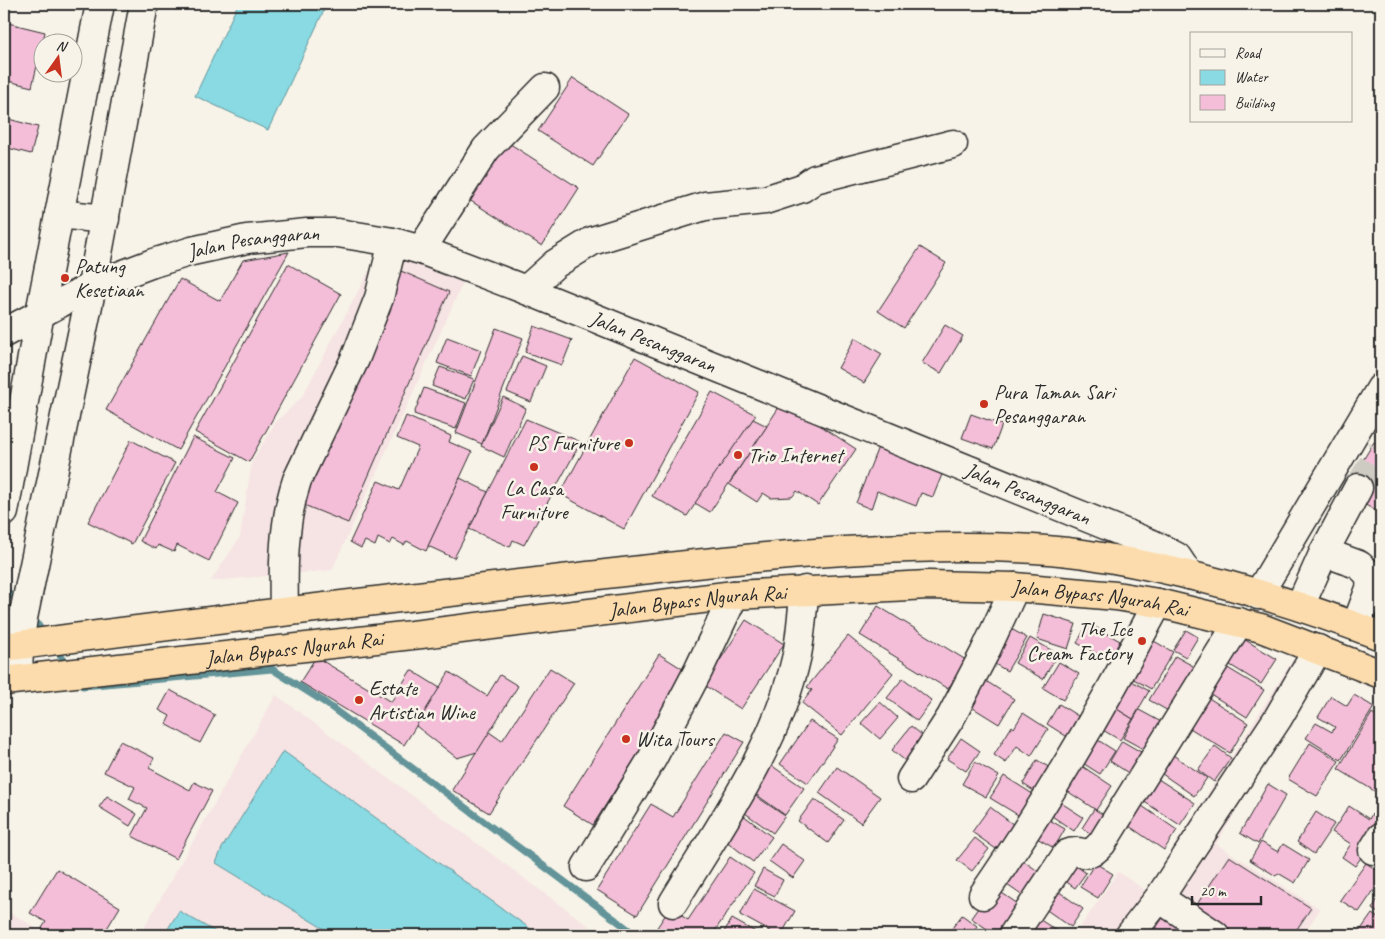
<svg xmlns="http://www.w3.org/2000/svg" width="1385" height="939" font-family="Caveat,sans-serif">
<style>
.built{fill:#f6e3e3}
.water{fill:#89dae3;stroke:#639499}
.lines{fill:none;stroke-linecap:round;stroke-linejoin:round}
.stream{stroke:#639499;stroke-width:7}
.building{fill:#f4bed8;stroke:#2b2b2b}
.minor-tunnel{stroke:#cecbc2;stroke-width:28;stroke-dasharray:28 14;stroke-linecap:butt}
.minor-casing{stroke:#2b2b2b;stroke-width:31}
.highway-casing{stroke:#2b2b2b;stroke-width:31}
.minor{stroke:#f7f3e8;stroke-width:28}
.highway{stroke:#fcdcac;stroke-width:28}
.poi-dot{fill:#c8321e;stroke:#f7f3e8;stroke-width:2}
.labels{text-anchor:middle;stroke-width:5;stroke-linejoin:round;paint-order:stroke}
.street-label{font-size:21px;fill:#2b2b2b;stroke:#f7f3e8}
.poi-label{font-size:21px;fill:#2b2b2b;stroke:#f7f3e8;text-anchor:start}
</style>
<rect width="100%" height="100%" fill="#f7f3e8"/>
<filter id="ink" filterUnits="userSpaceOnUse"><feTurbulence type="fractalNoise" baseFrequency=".02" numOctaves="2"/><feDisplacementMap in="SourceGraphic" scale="10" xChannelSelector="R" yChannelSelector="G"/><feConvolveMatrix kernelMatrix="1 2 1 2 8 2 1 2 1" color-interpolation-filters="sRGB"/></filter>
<g filter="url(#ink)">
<g class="built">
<polygon points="380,250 466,276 332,570 211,581 240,537 252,462 275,423 302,397"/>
<polygon points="1293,660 1322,671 1216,844 1320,909 1303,935 1075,935 1118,872 1146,891"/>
<polygon points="276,695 601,935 140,935"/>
<polygon points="4,909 48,935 4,935"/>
</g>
<g class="water">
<polygon points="238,4 327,4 268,130 195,96"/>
<polygon points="283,751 539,935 334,935 216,863 222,848"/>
<polygon points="179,911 221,935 164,935"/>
</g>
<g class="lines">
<g class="stream">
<polyline points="4,589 20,604"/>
<polyline points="31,615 45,635"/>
<polyline points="55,648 69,667"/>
<polyline points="83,686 272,669 324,702 636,935"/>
</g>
</g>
<g class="building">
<polygon points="4,22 45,32 32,87 4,80"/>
<polygon points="573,78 628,114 593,166 538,131"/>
<polygon points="5,118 38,127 31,154 4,147"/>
<polygon points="504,140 579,188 542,246 466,198"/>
<polygon points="920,247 946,263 904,328 878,311"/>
<polygon points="289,252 178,450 106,410 180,279 220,301 243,260"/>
<polygon points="288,264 341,294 249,462 195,432"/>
<polygon points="401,271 449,292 348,523 299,503"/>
<polygon points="945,325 963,336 941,373 922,363"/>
<polygon points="534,326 572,340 562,365 525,352"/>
<polygon points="496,328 523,338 482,444 456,433"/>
<polygon points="447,337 481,350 471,376 437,363"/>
<polygon points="855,338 882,354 864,383 838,368"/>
<polygon points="522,356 546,366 531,402 507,392"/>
<polygon points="635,357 699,392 624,529 560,494"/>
<polygon points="440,367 474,379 466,399 432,386"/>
<polygon points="424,388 466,403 456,429 414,414"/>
<polygon points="712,392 756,415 687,516 652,496"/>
<polygon points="503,397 526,408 504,457 481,446"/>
<polygon points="783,401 856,449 818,505 797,491 792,497 771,498 763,493 757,502 729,484"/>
<polygon points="971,414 1002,425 993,449 962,438"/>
<polygon points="406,416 451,436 449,442 472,452 426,551 407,541 404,545 393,539 390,544 378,538 375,546 365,541 361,548 350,542 378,481 399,490 418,447 397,438"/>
<polygon points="526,419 581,442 524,545 513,540 510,547 469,529"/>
<polygon points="753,419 767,426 710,512 695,503"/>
<polygon points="193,437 235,458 217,492 238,503 209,561 177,545 174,552 158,545 156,549 140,541"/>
<polygon points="131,440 175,463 132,544 88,522"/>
<polygon points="880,442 945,467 933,497 921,493 916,506 877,491 871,509 856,503"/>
<polygon points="1374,442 1381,446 1381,514 1364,504 1349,483"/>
<polygon points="460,478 488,492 454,558 428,546"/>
<polygon points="878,606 966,660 948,689 860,635"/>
<polygon points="1044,614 1076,624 1068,649 1037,639"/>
<polygon points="746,620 784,644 741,709 704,685"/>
<polygon points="1088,623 1120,641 1109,660 1077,643"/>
<polygon points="1006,626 1027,638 1007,671 986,659"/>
<polygon points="1186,630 1198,637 1186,657 1173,650"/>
<polygon points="1237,635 1277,659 1261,684 1222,660"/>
<polygon points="848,636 893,673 842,735 802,703 812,690 807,687"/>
<polygon points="1147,637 1173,652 1151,689 1125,674"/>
<polygon points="1030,638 1058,654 1043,679 1015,663"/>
<polygon points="659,654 689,673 593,825 563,806"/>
<polygon points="1175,656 1202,671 1177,716 1149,700"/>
<polygon points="316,657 391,702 411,670 440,688 404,745 300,682"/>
<polygon points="1059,662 1079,674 1063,700 1043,688"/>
<polygon points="1221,664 1264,690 1247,717 1204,690"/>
<polygon points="550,668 574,683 489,813 452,790 489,732 502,741"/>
<polygon points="449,672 487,696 500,675 518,686 477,752 457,758 416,726"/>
<polygon points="978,676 1014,699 999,724 962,701"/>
<polygon points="1123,676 1149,691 1133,719 1107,703"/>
<polygon points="903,678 932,701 917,721 887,698"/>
<polygon points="170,690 215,715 200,743 166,724 170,716 159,710"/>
<polygon points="1204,695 1248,723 1230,753 1185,725"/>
<polygon points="1354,695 1374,707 1341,760 1306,738 1316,723 1332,732 1335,727 1318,717 1331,696 1347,706"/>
<polygon points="880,702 898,718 880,739 861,723"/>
<polygon points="1107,703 1133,719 1120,740 1094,725"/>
<polygon points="1059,704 1081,718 1069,738 1047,724"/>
<polygon points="1139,710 1163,723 1147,751 1123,738"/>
<polygon points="1023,713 1048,729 1031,756 1017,746 1006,763 994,755 1012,726 1014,728"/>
<polygon points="1372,713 1381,719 1381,795 1338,769"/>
<polygon points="810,721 838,739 808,783 780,764"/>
<polygon points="911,726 928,740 909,764 892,750"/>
<polygon points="726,732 744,742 637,915 597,890 651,804 673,817"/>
<polygon points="1090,735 1115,751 1100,774 1075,758"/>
<polygon points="961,738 980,751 966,771 947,759"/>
<polygon points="120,741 154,758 149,768 190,790 194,782 212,791 176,859 132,836 147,808 129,799 135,787 104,772"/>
<polygon points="1122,741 1146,755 1133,776 1110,761"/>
<polygon points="1310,743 1339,761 1317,796 1288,779"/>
<polygon points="1215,746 1231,758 1214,782 1198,770"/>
<polygon points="1167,751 1207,778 1194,796 1155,769"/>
<polygon points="1037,760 1055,771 1040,795 1023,784"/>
<polygon points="1073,760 1112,786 1096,810 1058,785"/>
<polygon points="765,761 804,788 785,815 747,788"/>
<polygon points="975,762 999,776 986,797 962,784"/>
<polygon points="837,767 880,797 861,823 819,793"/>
<polygon points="1004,776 1036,796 1023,818 990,798"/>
<polygon points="1155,777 1195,803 1180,825 1140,799"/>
<polygon points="1268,784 1286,795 1258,844 1240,833"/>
<polygon points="750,792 785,816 773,833 738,808"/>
<polygon points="107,796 137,814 130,826 99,807"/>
<polygon points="1052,797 1083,817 1074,831 1043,810"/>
<polygon points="814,799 844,820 828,843 798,821"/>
<polygon points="1142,806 1177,830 1164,850 1129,826"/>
<polygon points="1349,806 1369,819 1372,814 1381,820 1381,830 1355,866 1342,857 1351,844 1332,832"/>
<polygon points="990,807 1014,825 996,849 972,832"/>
<polygon points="1094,809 1112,820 1099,839 1082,828"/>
<polygon points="739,812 772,837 753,862 720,836"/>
<polygon points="1316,812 1334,824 1314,854 1297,842"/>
<polygon points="1041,815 1065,829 1054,848 1030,834"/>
<polygon points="975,838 989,849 972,871 957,860"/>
<polygon points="1261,842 1278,852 1283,844 1309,860 1295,883 1278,873 1276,876 1250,860"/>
<polygon points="781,844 805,861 793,878 769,861"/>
<polygon points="1015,855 1045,876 1029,900 998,879"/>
<polygon points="1229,856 1311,908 1293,935 1222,935 1190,915"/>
<polygon points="730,857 754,873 712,935 652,935 670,908 688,920"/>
<polygon points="1068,860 1086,873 1075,888 1057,875"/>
<polygon points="1095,863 1113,874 1098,898 1080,887"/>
<polygon points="1366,863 1381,873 1381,880 1359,912 1340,900"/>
<polygon points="57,869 120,907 103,935 54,935 42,928 46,922 30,913"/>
<polygon points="763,869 783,880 775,896 754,886"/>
<polygon points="1051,886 1083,909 1071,927 1038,904"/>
<polygon points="993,887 1024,908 1005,935 996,935 971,918"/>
<polygon points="754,889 795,911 781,935 777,935 740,915"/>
<polygon points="1381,894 1381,915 1372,909"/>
<polygon points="1167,912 1202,935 1151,935"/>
<polygon points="1031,914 1062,934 1061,935 1017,935"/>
<polygon points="1372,914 1381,920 1381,935 1357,935"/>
<polygon points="962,915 977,926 971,935 947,935"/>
<polygon points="732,919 761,935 722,935"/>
</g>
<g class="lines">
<polyline class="minor-tunnel" points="1358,488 1381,450"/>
<defs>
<g id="minor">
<polyline points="59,214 105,219"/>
<polyline points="421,250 486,149 545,88"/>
<polyline points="526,290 555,264 592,241 705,206 765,200 802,188 815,179 953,144"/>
<path id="s1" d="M4,333l88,-47 61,-23 39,-12 55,-12 60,-6h31l55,9 28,8 105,40 626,254 25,13 12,18"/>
<polyline points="4,512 40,313 100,4"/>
<polyline points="1324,552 1359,565 1369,574 1371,586 1356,626"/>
<polyline points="1258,595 1381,388"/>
<polyline points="1300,606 1324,552 1358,488"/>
<path d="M284,611c-1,-43 -1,-89 13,-131l58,-121 24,-61 14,-56"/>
<polyline points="18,679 19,644 23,618 92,286 144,4"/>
<polyline points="911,779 951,717 984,654 1015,587"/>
<polyline points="1373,850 1381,837"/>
<polyline points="586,867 652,759 698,671 734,595"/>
<path d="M983,895c65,-94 122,-192 175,-292"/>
<polyline points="1159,898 1215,935"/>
<path d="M673,903c48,-79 104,-156 124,-248 4,-21 5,-44 8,-65"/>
<path d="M1013,935l54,-81c18,-8 16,10 35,-11l137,-221"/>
<polyline points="1130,935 1159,898 1278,718 1318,649"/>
</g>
<g id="highway">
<path d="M4,647c194,-26 389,-48 584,-71 107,-12 214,-25 322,-28 58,-2 117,-2 174,6 102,16 202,45 297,82"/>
<path id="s2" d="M4,681l417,-47 313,-39 194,-10 87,2 101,9 42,7 103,25 120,46"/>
</g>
</defs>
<use href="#minor" class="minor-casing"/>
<use href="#highway" class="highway-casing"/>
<use href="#minor" class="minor"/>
<use href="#highway" class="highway"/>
</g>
</g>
<g class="poi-dot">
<circle cx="65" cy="278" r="5"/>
<circle cx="984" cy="404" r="5"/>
<circle cx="629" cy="443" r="5"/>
<circle cx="738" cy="455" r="5"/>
<circle cx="534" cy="467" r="5"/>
<circle cx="1142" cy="641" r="5"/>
<circle cx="359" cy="700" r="5"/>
<circle cx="626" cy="739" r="5"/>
</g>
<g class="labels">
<g class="street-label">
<text dy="7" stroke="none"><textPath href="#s1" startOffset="268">Jalan Pesanggaran</textPath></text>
<text dy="7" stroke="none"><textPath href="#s1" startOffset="688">Jalan Pesanggaran</textPath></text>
<text dy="7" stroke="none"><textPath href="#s1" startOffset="1092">Jalan Pesanggaran</textPath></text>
<text dy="7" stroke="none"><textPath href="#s2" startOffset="1102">Jalan Bypass Ngurah Rai</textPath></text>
<text dy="7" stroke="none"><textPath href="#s2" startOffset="698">Jalan Bypass Ngurah Rai</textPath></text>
<text dy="7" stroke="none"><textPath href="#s2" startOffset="292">Jalan Bypass Ngurah Rai</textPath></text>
</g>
<g class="poi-label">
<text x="75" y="273">Patung<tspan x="75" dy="24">Kesetiaan</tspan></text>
<text x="994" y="399">Pura Taman Sari<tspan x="994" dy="24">Pesanggaran</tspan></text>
<text x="619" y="450" text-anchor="end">PS Furniture</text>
<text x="748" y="462">Trio Internet</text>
<text x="534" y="495" text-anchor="middle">La Casa<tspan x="534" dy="24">Furniture</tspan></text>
<text x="1132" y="636" text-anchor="end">The Ice<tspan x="1132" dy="24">Cream Factory</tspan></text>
<text x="369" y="695">Estate<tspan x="369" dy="24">Artistian Wine</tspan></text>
<text x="636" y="746">Wita Tours</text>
</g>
</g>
<rect width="1385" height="939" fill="none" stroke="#f7f3e8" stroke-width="20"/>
<rect x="10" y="10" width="1365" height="919" fill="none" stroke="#2b2b2b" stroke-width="2" filter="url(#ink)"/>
<rect x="1190" y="32" width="162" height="90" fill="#f7f3e8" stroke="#a5a39c"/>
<rect x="1200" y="49" width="25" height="8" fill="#f7f3e8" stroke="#a5a39c"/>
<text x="1235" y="58" font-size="15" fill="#2b2b2b">Road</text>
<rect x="1200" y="70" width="25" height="15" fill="#89dae3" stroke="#a5a39c"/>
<text x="1235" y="82" font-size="15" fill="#2b2b2b">Water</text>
<rect x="1200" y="95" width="25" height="15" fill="#f4bed8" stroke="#a5a39c"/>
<text x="1235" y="108" font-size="15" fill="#2b2b2b">Building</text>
<g transform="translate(58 58) rotate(14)"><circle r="24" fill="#f7f3e8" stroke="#a5a39c"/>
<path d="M0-4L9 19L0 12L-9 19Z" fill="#c8321e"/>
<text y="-8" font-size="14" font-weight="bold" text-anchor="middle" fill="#2b2b2b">N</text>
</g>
<path d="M1192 896v8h69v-8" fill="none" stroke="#2b2b2b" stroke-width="2.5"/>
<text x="1200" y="896" font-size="15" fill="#2b2b2b" stroke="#f7f3e8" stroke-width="4" paint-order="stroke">20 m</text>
</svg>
